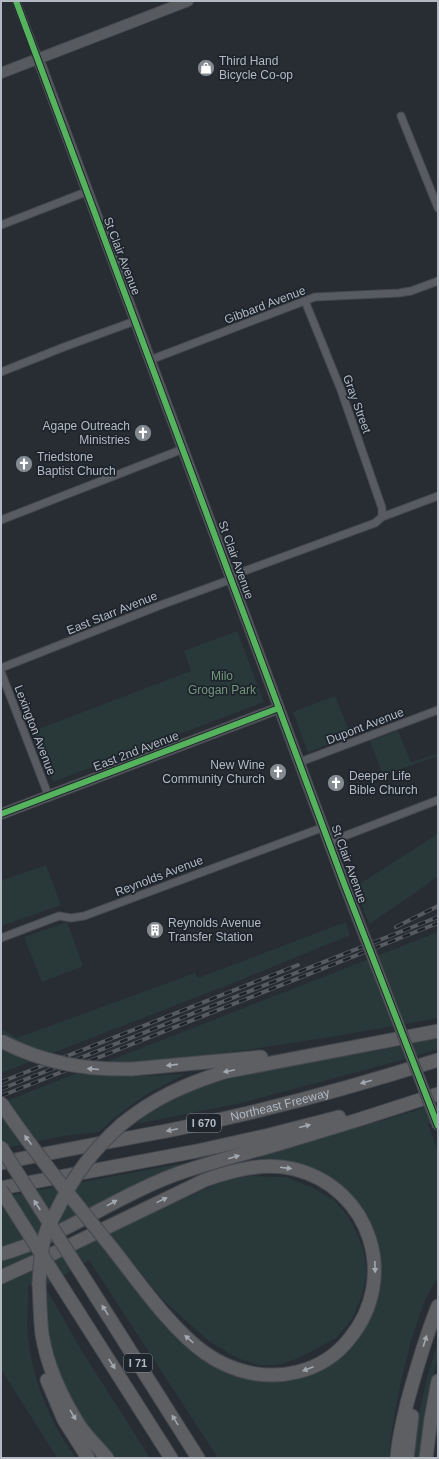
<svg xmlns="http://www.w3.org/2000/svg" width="439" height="1459" font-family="Arial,sans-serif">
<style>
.green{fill:#293939}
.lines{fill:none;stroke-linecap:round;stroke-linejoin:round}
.street-casing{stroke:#46494e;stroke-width:9}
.secondary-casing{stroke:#46494e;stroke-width:12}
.highway-casing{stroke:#45494f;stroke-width:15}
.street{stroke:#585c62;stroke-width:7}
.secondary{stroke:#575a5f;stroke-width:10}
.highway{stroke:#5d5f62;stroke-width:13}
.rail-casing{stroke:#575a5e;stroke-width:4}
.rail{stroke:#1d242c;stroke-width:2.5;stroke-dasharray:8;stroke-linecap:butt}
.secondary-bridge-casing{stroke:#46494e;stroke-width:12;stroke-linecap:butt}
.highway-bridge-casing{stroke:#45494f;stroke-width:15;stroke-linecap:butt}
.secondary-bridge{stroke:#575a5f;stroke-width:10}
.highway-bridge{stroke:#5d5f62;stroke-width:13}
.cycleway-casing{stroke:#1d242c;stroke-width:8}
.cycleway{stroke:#56b35d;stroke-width:6}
.oneway{fill:#a2a8b0}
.labels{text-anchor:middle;stroke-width:3.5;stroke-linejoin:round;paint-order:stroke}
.shield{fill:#1d242c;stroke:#868d96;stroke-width:1}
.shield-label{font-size:11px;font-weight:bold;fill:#b3bac4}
.poi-label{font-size:12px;fill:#b3bac4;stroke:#1d242c;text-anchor:start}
.street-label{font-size:12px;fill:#b3bac4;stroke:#1d242c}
.park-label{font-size:12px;fill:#74977b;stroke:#1d242c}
</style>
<rect width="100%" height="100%" fill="#282d33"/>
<g class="green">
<polygon points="237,631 264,702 53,782 33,731 191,671 184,651"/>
<polygon points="335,696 351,736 308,752 293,712"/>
<polygon points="398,731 411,762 438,754 438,756 383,775 370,741"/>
<polygon points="438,831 438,876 412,895 369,924 355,887 436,835"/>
<polygon points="46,865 61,905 1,926 1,881"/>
<polygon points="67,922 83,966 42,982 24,937"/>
<polygon points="346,922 350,935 233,983 1,1073 1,1046 13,1039 1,1033 1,1029 17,1038 195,973 198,978"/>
<path d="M438,932v86c-104,19 -209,37 -314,46l1,13 60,-3 -41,22 -30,22 -15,14 -36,4 -62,13v-46z"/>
<path d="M438,1038v11l-43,13 -154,41 -105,21c7,-6 14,-12 22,-17 47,-31 103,-37 157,-46 41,-6 82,-13 123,-23z"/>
<path d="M438,1104v17l-10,3 10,28v124l-13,24 -14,40 -10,40 -10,54 -2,24h-171l-129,-198 -42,25v5l33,58 70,110h-35c-30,-33 -59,-74 -67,-119 -3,-20 -2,-41 -2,-61l-18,8c1,16 -2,33 0,49 4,44 22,88 48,123h-19l-56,-89v-85l23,-9 83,-42 121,-54 21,-3 37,1 27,11 21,12 13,15 11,20 6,17 3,22 -6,24 -9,21 -16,19 -37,20 -21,7h-19l-22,-7 -28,-17 -44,-39 -49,-59 -11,7c27,31 55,59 83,88 8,8 21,25 30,30 14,9 33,13 50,13 21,0 32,-3 52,-13 6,-3 13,-6 18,-10 42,-33 54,-91 29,-139 -9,-18 -24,-36 -43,-45 -6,-2 -14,-3 -21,-4 -15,-3 -30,-6 -44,-9l-1,-4z"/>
<polygon points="185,1163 186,1166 75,1218 1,1249 1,1197"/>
<polygon points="51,1243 28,1260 1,1272 1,1261 21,1255"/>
<path d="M438,1342v13l-11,47 -7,56h-6c2,-40 12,-79 24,-116z"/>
</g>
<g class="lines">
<defs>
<g id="street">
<polyline points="16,1 38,58"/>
<polyline points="401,116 438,208"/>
<polyline points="1,225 86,192"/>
<polyline points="305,301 341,390 382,508 382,517"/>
<polyline points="150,360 315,297 399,293 411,291 438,281"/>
<polyline points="1,372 64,347 135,321"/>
<polyline points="1,520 183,449"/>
<polyline points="231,576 375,523 382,517 438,496"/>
<polyline points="1,668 161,605 232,579"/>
<polyline points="1,672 49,797"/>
<polyline points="300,762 438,710"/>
<polyline points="329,842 438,800"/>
<polyline points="1,938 59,916 71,918 84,916 324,827"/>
</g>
<g id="secondary">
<polyline points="38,58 345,886"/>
<polyline points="1,73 188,1"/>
<polyline points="1,814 279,708"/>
</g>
<g id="highway">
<polyline points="132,1069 261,1057"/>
<path d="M122,1124c32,-26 64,-40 102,-52l214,-41"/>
<path id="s1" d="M1,1163c56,-12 113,-22 170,-33 90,-18 179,-42 267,-70"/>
<polyline points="1,1188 197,1151 269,1135 339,1117"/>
<path d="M1,1254c62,-17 113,-57 173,-79 36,-13 74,-22 111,-33 51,-15 102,-31 153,-48"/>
<polyline points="81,1273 198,1458"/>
<path d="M1,1277l53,-24 151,-73c28,-10 59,-18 89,-11 77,19 105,109 56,169 -13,17 -32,29 -53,34 -32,8 -65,0 -92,-19 -34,-24 -67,-72 -93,-105"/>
<path d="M39,1284c1,17 1,33 3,50 5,32 20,64 37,91 8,12 19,22 28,33"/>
<polyline points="61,1285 171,1458"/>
<polyline points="47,1380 64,1420 88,1458"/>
<path d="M397,1458c1,-19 6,-36 10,-55 9,-33 18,-65 31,-97"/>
<polyline points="407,1458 412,1416"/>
<polyline points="426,1458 431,1419 438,1381"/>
</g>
</defs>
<use href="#street" class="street-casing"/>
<use href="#secondary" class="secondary-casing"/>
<use href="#highway" class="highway-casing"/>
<use href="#street" class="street"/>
<use href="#secondary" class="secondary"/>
<use href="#highway" class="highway"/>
<defs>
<g id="rail">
<polyline points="396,927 438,906"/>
<polyline points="1,1082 298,965"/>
<polyline points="1,1089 438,917"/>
<polyline points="1,1096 438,923"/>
</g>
</defs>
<use href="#rail" class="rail-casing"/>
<use href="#rail" class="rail"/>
<defs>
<polyline id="secondary-bridge" points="345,886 438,1126"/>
<g id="highway-bridge">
<path d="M1,1041c43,22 83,29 131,28"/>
<path d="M1,1103c34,50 73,98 111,145"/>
<polyline points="1,1147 81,1273"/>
<polyline points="1,1190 61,1285"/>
<path d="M39,1284c1,-18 2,-37 8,-55 3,-6 7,-13 10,-19 17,-35 36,-60 65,-86"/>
</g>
</defs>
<use href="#secondary-bridge" class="secondary-bridge-casing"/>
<use href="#highway-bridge" class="highway-bridge-casing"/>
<use href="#secondary-bridge" class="secondary-bridge"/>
<use href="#highway-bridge" class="highway-bridge"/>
<defs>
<g id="cycleway">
<polyline points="16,1 345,886 438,1126"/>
<polyline points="1,814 279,708"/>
</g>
</defs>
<use href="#cycleway" class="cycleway-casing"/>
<use href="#cycleway" class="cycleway"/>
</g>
<defs><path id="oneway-solid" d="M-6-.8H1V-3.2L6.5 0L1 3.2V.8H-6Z"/></defs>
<g class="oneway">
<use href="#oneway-solid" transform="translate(172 1065) rotate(174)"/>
<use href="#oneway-solid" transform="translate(93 1069) rotate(-175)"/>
<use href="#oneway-solid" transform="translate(229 1071) rotate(168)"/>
<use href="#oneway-solid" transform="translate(366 1082) rotate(164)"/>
<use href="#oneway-solid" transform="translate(305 1126) rotate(-14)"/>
<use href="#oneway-solid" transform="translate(172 1130) rotate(168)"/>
<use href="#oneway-solid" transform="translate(28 1140) rotate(-127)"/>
<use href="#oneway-solid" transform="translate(234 1157) rotate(-16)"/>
<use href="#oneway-solid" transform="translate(286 1168) rotate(7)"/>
<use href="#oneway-solid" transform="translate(162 1200) rotate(-26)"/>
<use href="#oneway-solid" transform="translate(112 1203) rotate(-29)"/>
<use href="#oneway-solid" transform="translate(37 1205) rotate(-123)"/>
<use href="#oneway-solid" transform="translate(375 1267) rotate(88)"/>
<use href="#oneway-solid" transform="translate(105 1310) rotate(-122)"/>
<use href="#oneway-solid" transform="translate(189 1339) rotate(-138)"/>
<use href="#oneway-solid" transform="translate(425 1341) rotate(-73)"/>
<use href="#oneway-solid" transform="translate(112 1364) rotate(57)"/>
<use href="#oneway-solid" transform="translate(308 1369) rotate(159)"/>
<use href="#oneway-solid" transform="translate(73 1415) rotate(59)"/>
<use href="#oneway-solid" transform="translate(175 1420) rotate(-122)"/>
</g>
<defs>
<symbol id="shop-disc" viewBox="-11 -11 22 22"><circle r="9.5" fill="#828991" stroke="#1d242c"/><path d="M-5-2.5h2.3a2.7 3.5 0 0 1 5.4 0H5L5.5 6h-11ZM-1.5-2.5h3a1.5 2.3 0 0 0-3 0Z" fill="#fff"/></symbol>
<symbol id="church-disc" viewBox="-11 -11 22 22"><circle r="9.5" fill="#828991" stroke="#1d242c"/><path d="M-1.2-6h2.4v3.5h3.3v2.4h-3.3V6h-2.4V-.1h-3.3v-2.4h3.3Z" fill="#fff"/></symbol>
<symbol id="building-disc" viewBox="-11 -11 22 22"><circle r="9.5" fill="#828991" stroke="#1d242c"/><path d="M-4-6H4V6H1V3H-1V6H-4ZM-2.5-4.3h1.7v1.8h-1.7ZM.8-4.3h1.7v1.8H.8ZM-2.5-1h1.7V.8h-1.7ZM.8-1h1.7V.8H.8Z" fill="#fff"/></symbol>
</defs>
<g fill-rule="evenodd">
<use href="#shop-disc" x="196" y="58" width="20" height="20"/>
<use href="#church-disc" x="133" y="423" width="20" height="20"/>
<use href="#church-disc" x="14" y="454" width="20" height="20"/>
<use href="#church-disc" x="268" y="762" width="20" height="20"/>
<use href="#church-disc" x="326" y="773" width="20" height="20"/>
<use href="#building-disc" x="145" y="920" width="20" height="20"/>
</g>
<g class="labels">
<g class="shield">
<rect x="187" y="1114" width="34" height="18" rx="3"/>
<rect x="124" y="1354" width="28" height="18" rx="3"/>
</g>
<g class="shield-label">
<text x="204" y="1127">I 670</text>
<text x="138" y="1367">I 71</text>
</g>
<g class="poi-label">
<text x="219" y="65">Third Hand<tspan x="219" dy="14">Bicycle Co-op</tspan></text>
<text x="130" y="430" text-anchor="end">Agape Outreach<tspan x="130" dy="14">Ministries</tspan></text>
<text x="37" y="461">Triedstone<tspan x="37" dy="14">Baptist Church</tspan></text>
<text x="265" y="769" text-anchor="end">New Wine<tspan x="265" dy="14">Community Church</tspan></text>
<text x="349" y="780">Deeper Life<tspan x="349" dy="14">Bible Church</tspan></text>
<text x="168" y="927">Reynolds Avenue<tspan x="168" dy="14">Transfer Station</tspan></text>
</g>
<g class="street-label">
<text transform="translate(122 256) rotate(69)" y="4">St Clair Avenue</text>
<text transform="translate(265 305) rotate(-21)" y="4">Gibbard Avenue</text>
<text transform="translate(357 404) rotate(70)" y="4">Gray Street</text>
<text transform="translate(236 560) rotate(70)" y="4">St Clair Avenue</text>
<text transform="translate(112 613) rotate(-22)" y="4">East Starr Avenue</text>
<text transform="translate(365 726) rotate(-21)" y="4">Dupont Avenue</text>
<text transform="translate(35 730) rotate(69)" y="4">Lexington Avenue</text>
<text transform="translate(136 751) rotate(-21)" y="4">East 2nd Avenue</text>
<text transform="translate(349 864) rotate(70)" y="4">St Clair Avenue</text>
<text transform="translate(159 876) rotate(-21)" y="4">Reynolds Avenue</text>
<text dy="4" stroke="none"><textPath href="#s1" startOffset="285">Northeast Freeway</textPath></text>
</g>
<g class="park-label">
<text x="222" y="680">Milo<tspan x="222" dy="14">Grogan Park</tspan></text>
</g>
</g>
<rect width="439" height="1459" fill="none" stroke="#b3bac4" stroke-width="4"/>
</svg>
